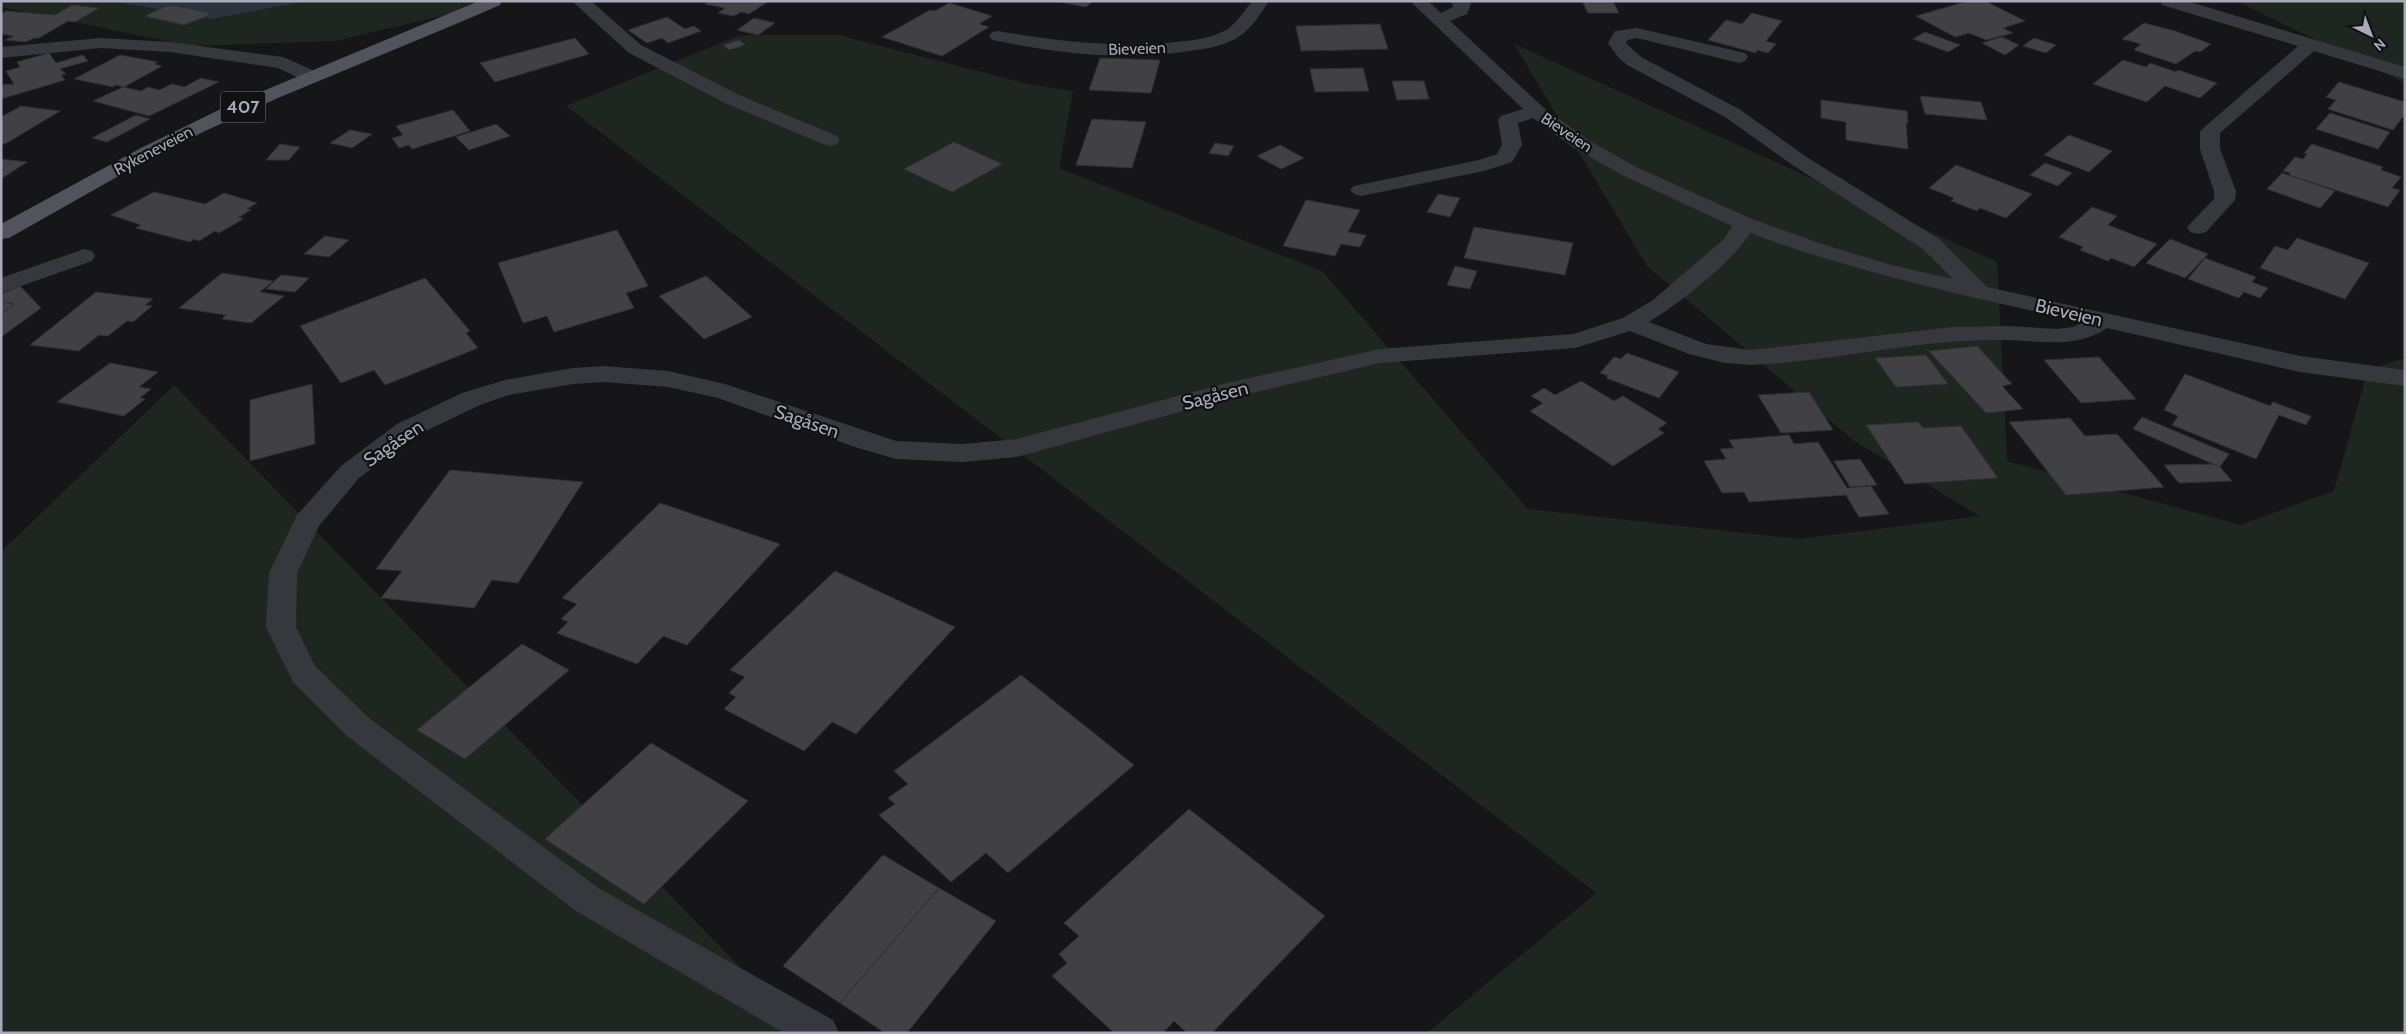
<svg xmlns="http://www.w3.org/2000/svg" width="2406" height="1034" font-family="Cabin,sans-serif">
<style>
.green{fill:#1d2720}
.water{fill:#2b333d}
.building{fill:#404045;stroke:#303034}
.lines{fill:none;stroke-linecap:round;stroke-linejoin:round}
.minor{fill:#37373e;fill-rule:evenodd}
.major{fill:#52535d;fill-rule:evenodd}
.labels{text-anchor:middle;stroke-width:4.5;stroke-linejoin:round;paint-order:stroke}
.far-street-label{font-size:16px;fill:#a7aab9;stroke:#111113}
.shield{fill:#111113;stroke:#7a7c87;stroke-width:1}
.shield-label{font-size:18px;font-weight:bold;fill:#a7aab9}
.street-label{font-size:19px;fill:#a7aab9;stroke:#111113}
</style>
<rect width="100%" height="100%" fill="#161618"/>
<g class="green">
<polygon points="1,1 112,1 212,19 307,1 476,1 454,13 335,41 191,46 1,7"/>
<polygon points="2236,1 2405,1 2405,83"/>
<polygon points="740,35 839,35 1028,84 1073,91 1059,168 1322,271 1528,509 1799,539 1980,516 1854,441 1647,266 1514,44 1997,262 2007,461 2240,525 2334,491 2368,370 2405,358 2405,1033 1427,1033 1596,893 566,106"/>
<polygon points="174,385 804,1033 1,1033 1,552"/>
</g>
<polygon class="water" points="112,1 307,1 212,19"/>
<g class="building">
<polygon points="709,1 769,1 749,14 741,12 734,16 718,13 725,8 705,4"/>
<polygon points="1054,1 1093,1 1086,7"/>
<polygon points="1582,1 1613,1 1619,13 1588,13"/>
<polygon points="1968,1 1985,1 2025,21 2003,28 2013,33 1986,40 1969,33 1955,37 1916,16"/>
<polygon points="949,3 992,16 979,24 989,27 942,56 882,37 930,10 935,11"/>
<polygon points="72,5 99,8 75,22 68,21 39,38 34,38 26,42 5,40 14,36 1,34 1,14 6,11 55,15"/>
<polygon points="169,5 188,8 213,14 184,25 145,16"/>
<polygon points="1752,13 1782,21 1766,41 1776,44 1768,53 1757,50 1756,53 1708,40 1726,20 1742,24"/>
<polygon points="667,17 685,29 694,26 701,31 668,43 662,38 647,43 628,30"/>
<polygon points="754,18 775,23 758,35 737,30"/>
<polygon points="2144,23 2175,31 2211,44 2200,52 2195,51 2176,64 2134,50 2141,44 2122,39"/>
<polygon points="1380,24 1388,49 1301,51 1296,26"/>
<polygon points="1925,32 1960,45 1948,52 1913,39"/>
<polygon points="2002,37 2019,45 2005,55 1982,43"/>
<polygon points="575,38 589,54 495,82 480,63"/>
<polygon points="2034,38 2056,45 2046,53 2023,46"/>
<polygon points="739,40 745,45 729,50 723,45"/>
<polygon points="49,53 56,63 83,55 88,61 60,69 66,74 61,75 65,80 1,99 1,85 14,84 6,71 20,67 17,62"/>
<polygon points="120,55 158,62 154,64 162,66 124,87 116,85 113,87 74,79"/>
<polygon points="1100,58 1160,60 1151,93 1089,90"/>
<polygon points="2123,60 2146,67 2150,63 2176,72 2178,70 2217,83 2200,98 2165,86 2147,102 2093,84"/>
<polygon points="1363,68 1369,91 1315,92 1310,69"/>
<polygon points="201,78 219,82 149,116 93,101 123,87 141,91 148,87 159,90 172,84 184,87"/>
<polygon points="1392,81 1424,81 1429,99 1397,100"/>
<polygon points="2339,82 2405,102 2405,114 2393,130 2328,109 2336,100 2326,97"/>
<polygon points="1920,96 1981,102 1987,120 1925,114"/>
<polygon points="1821,100 1907,111 1908,123 1906,123 1908,149 1846,140 1846,122 1821,118"/>
<polygon points="21,106 60,111 5,144 1,143 1,117"/>
<polygon points="453,110 470,131 412,149 409,145 399,148 392,138 403,135 396,126"/>
<polygon points="2330,113 2390,132 2378,149 2316,129"/>
<polygon points="136,115 150,119 107,142 92,138"/>
<polygon points="1092,119 1146,122 1132,168 1076,165"/>
<polygon points="496,124 510,136 469,150 456,137"/>
<polygon points="350,130 372,134 352,148 330,143"/>
<polygon points="2069,135 2112,151 2089,172 2044,155"/>
<polygon points="954,142 1002,164 952,192 904,169"/>
<polygon points="1215,143 1234,146 1228,156 1209,153"/>
<polygon points="280,144 300,147 289,160 266,160"/>
<polygon points="2312,144 2383,167 2381,170 2401,177 2392,188 2400,190 2388,207 2289,175 2290,173 2283,171 2295,157 2303,159 2307,154 2304,153"/>
<polygon points="1280,145 1304,158 1281,169 1257,156"/>
<polygon points="1,159 27,162 1,179"/>
<polygon points="2045,163 2072,173 2058,186 2030,175"/>
<polygon points="1956,165 2032,194 2006,218 1980,208 1977,211 1951,201 1954,198 1929,188"/>
<polygon points="2282,173 2335,191 2320,208 2267,189"/>
<polygon points="154,192 205,204 224,193 257,203 247,209 251,210 239,217 243,219 219,233 215,231 199,241 194,239 190,242 136,228 141,225 111,215"/>
<polygon points="1438,194 1460,198 1450,217 1427,212"/>
<polygon points="1306,200 1360,210 1348,232 1366,235 1360,247 1341,244 1335,256 1283,246"/>
<polygon points="2092,207 2117,216 2108,225 2157,244 2134,267 2111,258 2108,261 2080,250 2083,247 2059,237"/>
<polygon points="1474,227 1573,243 1565,275 1464,258"/>
<polygon points="617,230 648,286 626,293 634,308 554,332 547,316 523,323 498,263"/>
<polygon points="325,236 349,240 329,257 304,254"/>
<polygon points="2297,238 2369,263 2345,299 2260,268 2275,246 2288,250"/>
<polygon points="2170,239 2208,254 2185,278 2146,263"/>
<polygon points="2205,258 2256,277 2252,282 2268,288 2260,298 2244,292 2239,298 2188,279"/>
<polygon points="1455,266 1477,271 1470,289 1447,285"/>
<polygon points="222,273 273,281 260,292 284,296 251,323 222,319 226,315 179,308"/>
<polygon points="281,275 309,278 295,292 266,289"/>
<polygon points="706,276 752,317 704,339 659,296"/>
<polygon points="425,278 470,331 466,333 478,348 385,385 374,370 341,383 300,326"/>
<polygon points="20,286 41,308 1,337 1,314 14,304 1,302 1,294"/>
<polygon points="96,292 153,299 145,305 152,306 133,322 127,321 108,336 99,335 79,351 30,345"/>
<polygon points="1,302 14,304 1,314"/>
<polygon points="1977,346 2012,384 2002,386 2023,409 1986,413 1929,351"/>
<polygon points="1627,353 1679,372 1659,398 1606,378 1608,376 1600,373 1614,357 1621,359"/>
<polygon points="1926,355 1948,384 1896,387 1875,358"/>
<polygon points="2099,357 2136,399 2081,403 2044,360"/>
<polygon points="110,363 158,372 139,387 151,389 140,398 145,399 124,416 57,402"/>
<polygon points="2185,374 2270,406 2273,402 2311,416 2306,425 2279,415 2256,459 2172,425 2178,416 2164,410"/>
<polygon points="1581,381 1614,401 1623,396 1667,423 1658,429 1664,433 1613,466 1530,411 1543,403 1531,396 1544,388 1555,395"/>
<polygon points="312,384 315,444 250,461 250,400"/>
<polygon points="1809,392 1833,430 1781,433 1758,395"/>
<polygon points="2142,417 2229,454 2220,467 2133,429"/>
<polygon points="2070,418 2085,436 2117,434 2164,487 2066,495 2009,422"/>
<polygon points="1918,422 1923,428 1961,426 1998,478 1905,484 1866,425"/>
<polygon points="1789,435 1794,444 1818,442 1847,488 1871,486 1889,514 1859,517 1846,495 1749,502 1744,492 1722,493 1704,461 1726,459 1720,449 1734,448 1729,440"/>
<polygon points="1860,459 1877,485 1850,487 1834,461"/>
<polygon points="2212,464 2220,467 2232,481 2179,483 2164,465"/>
<polygon points="450,470 583,482 518,583 492,580 474,608 381,598 402,571 376,569"/>
<polygon points="660,503 780,544 687,645 663,636 637,664 557,633 568,622 561,619 577,604 562,598"/>
<polygon points="835,571 955,627 856,734 832,722 804,751 724,709 736,697 729,693 745,677 730,670"/>
<polygon points="522,644 569,670 465,759 417,730"/>
<polygon points="1021,675 1134,765 1008,873 986,853 951,882 879,815 895,804 888,798 908,784 894,771"/>
<polygon points="651,743 748,801 644,904 545,839"/>
<polygon points="1189,809 1325,916 1212,1033 1187,1033 1174,1021 1163,1033 1114,1033 1052,976 1067,963 1059,954 1079,936 1064,923"/>
<polygon points="883,855 939,888 840,1003 783,966"/>
<polygon points="939,888 996,921 907,1033 885,1033 840,1003"/>
</g>
<g class="lines">
<g class="minor">
<polygon points="572,1 591,1 641,45 739,95 837,136 840,140 837,144 830,146 823,144 725,103 629,53"/>
<path d="M1252,1h17c-8,12 -17,27 -29,35 -15,10 -34,13 -51,15 -67,10 -125,3 -191,-10l-6,-1 -3,-4 3,-4 6,-1c59,10 108,16 168,12 20,-2 42,-3 60,-13 11,-7 18,-19 26,-29z"/>
<path d="M1410,1h18l13,12 12,-6 -2,-6h18l2,3 -4,10 -17,7 93,86 45,33 48,27 116,52 67,24 72,22 62,14 -30,-30 -129,-83 -69,-49 -98,-52 -9,-8 -10,-14 7,-12 22,-3 108,25 3,4 -3,4 -6,2 -102,-25 -9,2 -2,3 15,14 98,52 69,49 131,81 48,48 313,69 105,14v16l-105,-14 -193,-44c-30,21 -66,13 -101,12 -85,-2 -169,21 -255,25l-26,-2 -36,-9 -59,-23 -55,17 -195,15 -154,36 -209,58 -54,5 -67,-3 -41,-12 -137,-49 -50,-11 -64,-5 -31,2 -64,11 -29,10 -65,31 -56,42 -40,48 -22,47 -1,54 19,39 54,52 231,171 233,131 6,13h-55l-208,-122 -229,-175 -54,-54 -27,-55 3,-54 28,-58 44,-49 56,-42 65,-31 43,-13 68,-12 31,-2 64,5 57,13 171,57 67,3 54,-5 206,-55 157,-35 193,-15 50,-16 30,-18 71,-61 8,-13 -110,-51 -48,-27 -41,-30 -15,5 4,22 -10,17 -28,9 -123,25 -7,-2 -4,-4 4,-4 125,-26 18,-6 5,-9 -4,-25 3,-4 22,-7zM1750,233c108,40 220,64 333,89l-10,5 -16,2 -49,-3 -55,1 -202,23 -45,-6 -57,-22c28,-17 85,-61 101,-89z"/>
<polygon points="2160,1 2187,1 2405,67 2405,79 2314,51 2220,133 2220,149 2236,191 2235,200 2206,232 2198,234 2190,232 2187,227 2214,199 2214,191 2200,149 2200,131 2298,46 2162,5"/>
<polygon points="101,38 170,42 283,57 317,72 319,76 317,80 303,80 278,68 170,52 101,48 1,58 1,47"/>
<polygon points="84,249 92,251 95,256 92,261 1,293 1,278"/>
</g>
<polygon class="major" points="479,1 502,1 500,5 463,21 278,98 205,131 131,169 9,238 1,239 1,224 141,148 227,106"/>
</g>
<g class="labels">
<g class="far-street-label">
<text transform="translate(1137 48) rotate(-2)" y="6">Bieveien</text>
<text transform="translate(1567 132) rotate(34)" y="6">Bieveien</text>
<text transform="translate(153 150) rotate(-28)" y="6">Rykeneveien</text>
</g>
<rect class="shield" x="220.5" y="91.5" width="45" height="31" rx="4"/>
<g class="shield-label">
<text x="243" y="113">407</text>
</g>
<g class="street-label">
<text transform="translate(2069 312) rotate(13)" y="7">Bieveien</text>
<text transform="translate(1215 395) rotate(-14)" y="7">Sagåsen</text>
<text transform="translate(807 421) rotate(19)" y="7">Sagåsen</text>
<text transform="translate(393 443) rotate(-34)" y="7">Sagåsen</text>
</g>
</g>
<rect width="2406" height="1034" fill="none" stroke="#a7aab9" stroke-width="5"/>
<g transform="translate(2371 35) rotate(138)" stroke="#111113" stroke-width="4" paint-order="stroke">
<path d="M0-4L9 19L0 12L-9 19Z" fill="#a7aab9"/>
<text y="-8" font-size="14" font-weight="bold" text-anchor="middle" fill="#a7aab9">N</text>
</g>
</svg>
